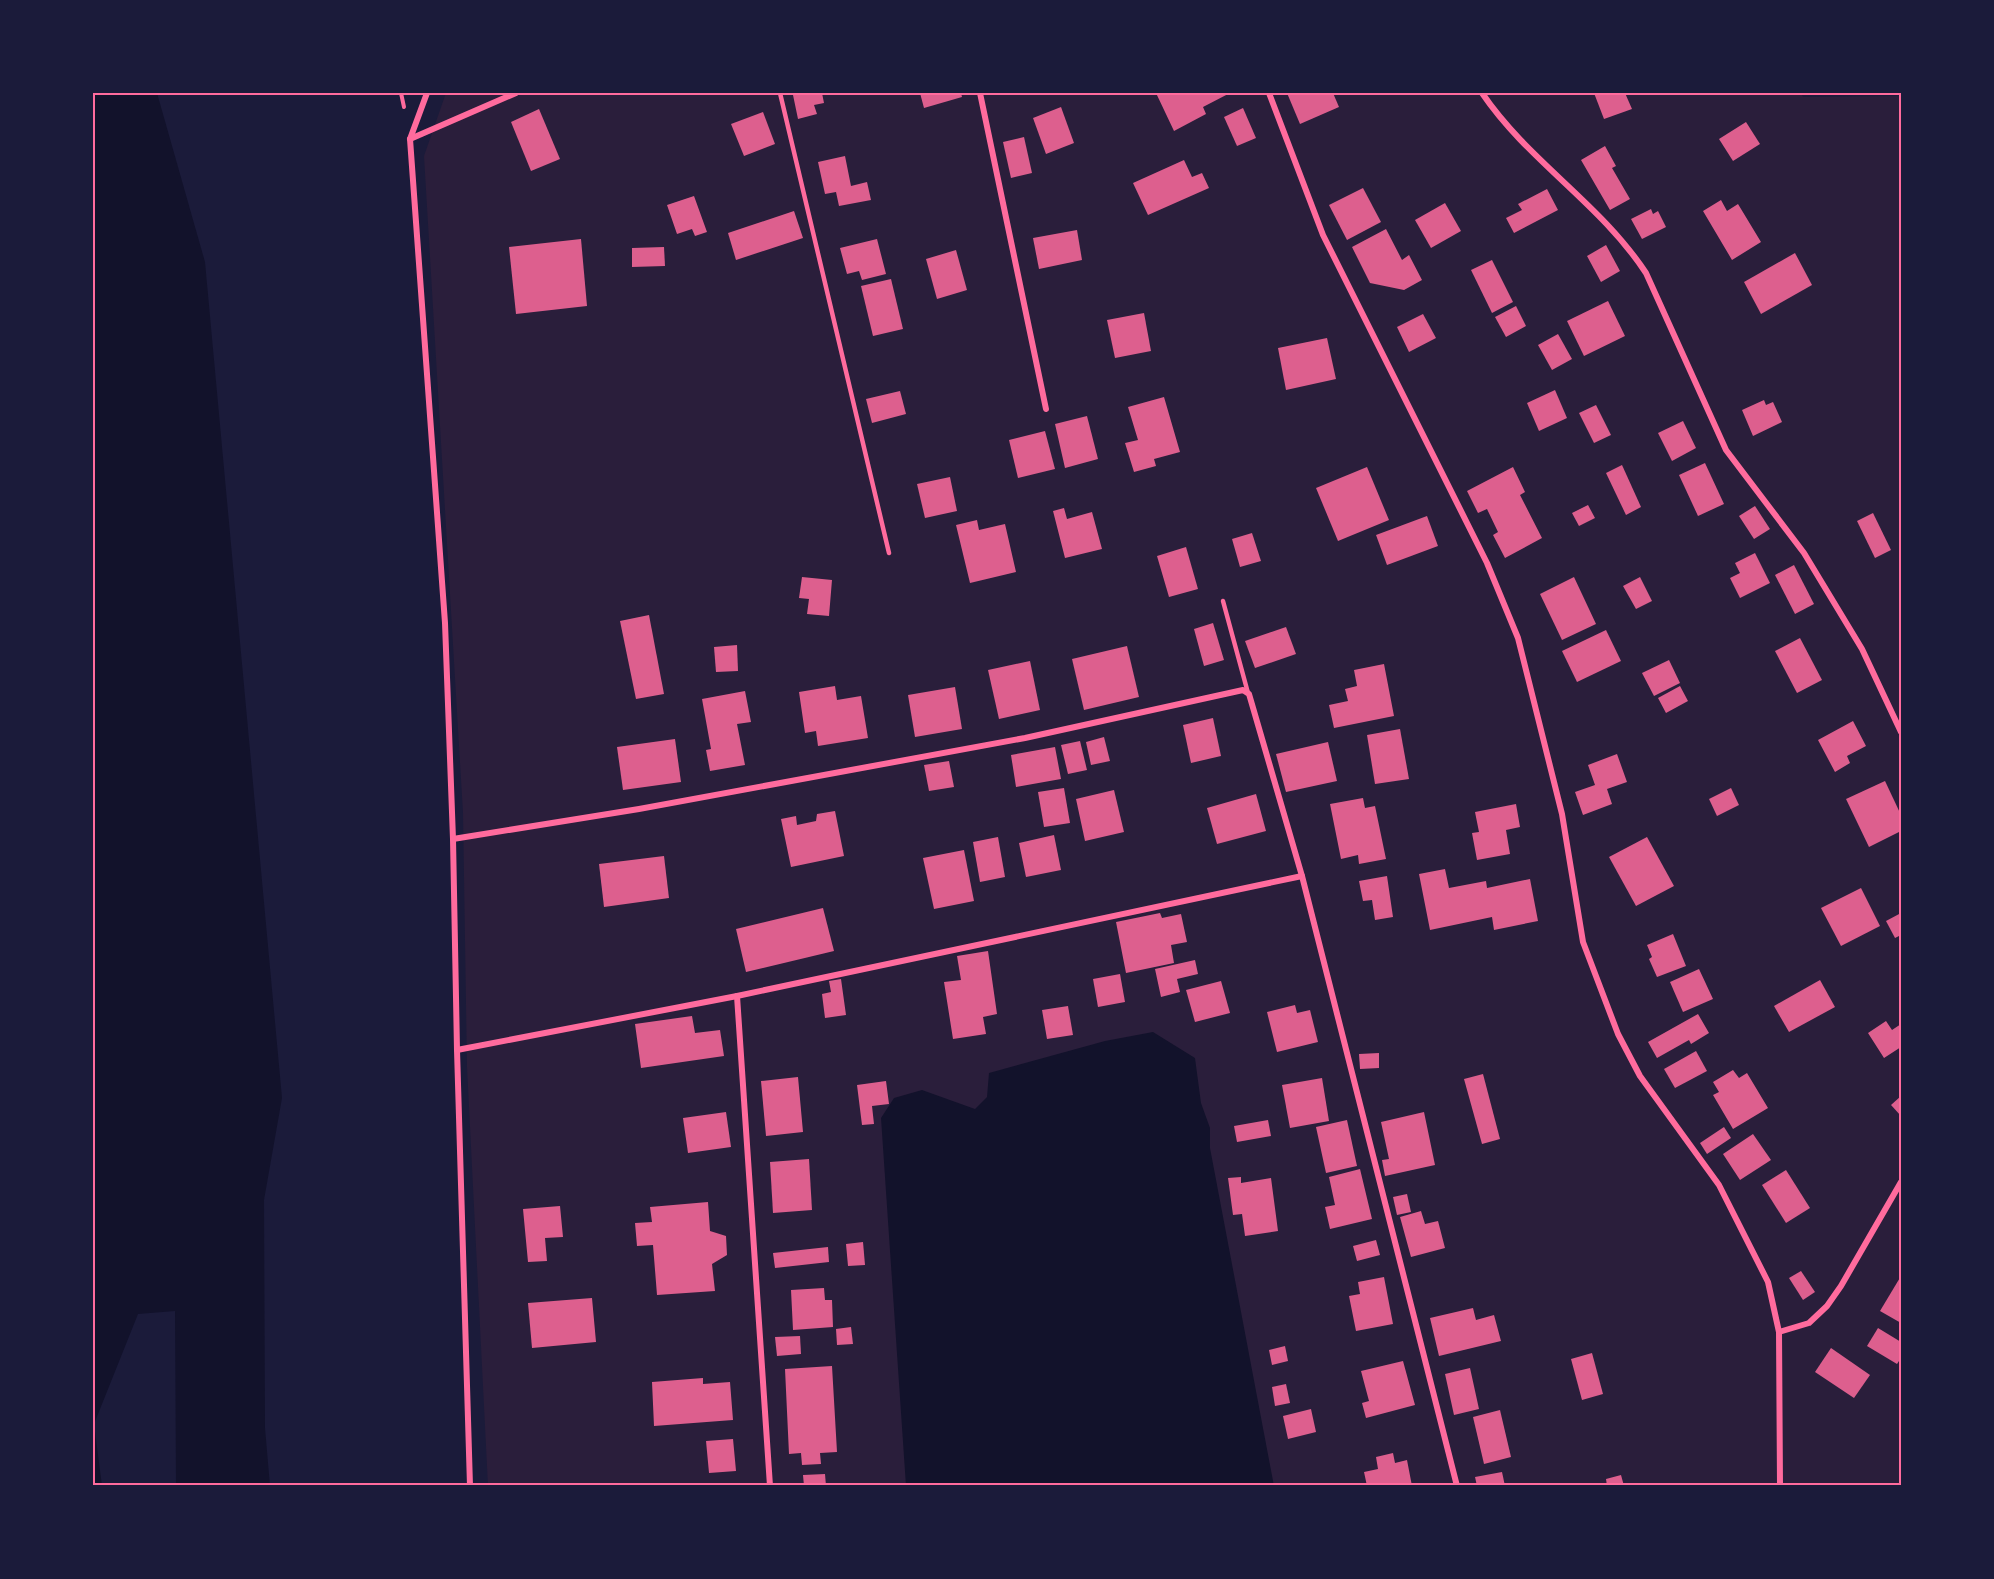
<svg xmlns="http://www.w3.org/2000/svg" width="1994" height="1579" font-family="'Source Sans 3',sans-serif">
<style>
.green{fill:#2a1e3b}
.water{fill:#12122b}
.building{fill:#dd5f8e}
.lines{fill:none;stroke-linecap:round;stroke-linejoin:round}
.path{stroke:#ff6b9d;stroke-width:4}
.service{stroke:#ff6b9d;stroke-width:4.5}
.minor{stroke:#ff6b9d;stroke-width:6}
.neatline{fill:none;stroke:#ff6b9d;stroke-width:2}
</style>
<rect width="100%" height="100%" fill="#1b1b3a"/>
<polygon class="green" points="446,93 1801,93 1803,97 1901,96 1901,1486 488,1486 467,1067 463,813 424,156"/>
<g class="water">
<polygon points="93,93 157,93 205,262 282,1098 264,1200 265,1428 270,1486 176,1486 175,1311 138,1314 94,1424 102,1486 93,1486"/>
<polygon points="1153,1032 1195,1058 1201,1103 1210,1128 1210,1148 1274,1486 906,1486 881,1118 894,1098 922,1090 975,1109 987,1097 989,1073 1105,1041"/>
</g>
<g class="building">
<polygon points="800,93 822,93 824,103 814,105 817,114 798,119 793,95"/>
<polygon points="920,93 961,93 962,97 924,108"/>
<polygon points="1156,93 1230,93 1203,107 1206,114 1174,131"/>
<polygon points="1287,93 1333,93 1339,107 1300,124"/>
<polygon points="1594,93 1625,93 1632,109 1604,119"/>
<polygon points="1061,107 1074,143 1046,154 1033,118"/>
<polygon points="1243,108 1256,138 1237,146 1224,117"/>
<polygon points="539,109 560,159 531,171 511,122"/>
<polygon points="763,112 775,144 744,156 731,124"/>
<polygon points="1746,122 1760,144 1733,161 1719,139"/>
<polygon points="1024,137 1032,173 1011,178 1003,142"/>
<polygon points="1605,146 1616,166 1612,168 1630,199 1610,210 1581,160"/>
<polygon points="845,156 851,186 867,182 871,200 839,206 836,192 825,194 818,162"/>
<polygon points="1184,160 1192,177 1202,173 1209,188 1148,215 1133,183"/>
<polygon points="1363,188 1381,222 1347,240 1329,205"/>
<polygon points="1547,189 1558,210 1514,233 1506,218 1522,210 1518,204"/>
<polygon points="694,196 707,232 695,236 692,229 677,234 667,205"/>
<polygon points="1721,200 1727,211 1738,204 1761,242 1732,260 1703,211"/>
<polygon points="1445,203 1461,231 1431,248 1415,220"/>
<polygon points="1651,209 1653,214 1658,211 1666,227 1642,239 1631,219"/>
<polygon points="794,211 803,238 736,260 728,233"/>
<polygon points="1386,229 1402,260 1409,255 1422,280 1404,290 1370,283 1352,247"/>
<polygon points="1077,230 1082,260 1039,269 1033,238"/>
<polygon points="581,239 587,306 516,314 509,247"/>
<polygon points="877,239 886,274 862,280 859,271 847,274 840,248"/>
<polygon points="1606,245 1620,271 1601,282 1587,256"/>
<polygon points="664,247 665,266 632,267 632,248"/>
<polygon points="956,250 967,290 937,299 926,259"/>
<polygon points="1795,253 1812,285 1761,314 1744,282"/>
<polygon points="1492,260 1513,302 1492,313 1471,270"/>
<polygon points="891,279 903,329 873,336 861,286"/>
<polygon points="1608,301 1625,336 1584,356 1567,321"/>
<polygon points="1516,306 1526,326 1506,337 1495,317"/>
<polygon points="1144,313 1151,351 1115,358 1107,320"/>
<polygon points="1423,314 1436,338 1409,352 1397,327"/>
<polygon points="1558,334 1572,359 1552,370 1538,345"/>
<polygon points="1327,338 1336,379 1286,390 1278,348"/>
<polygon points="1555,390 1567,418 1539,431 1527,403"/>
<polygon points="900,391 906,414 872,423 866,399"/>
<polygon points="1164,397 1180,452 1154,459 1156,466 1134,472 1125,443 1138,440 1128,407"/>
<polygon points="1764,400 1766,405 1773,402 1782,422 1753,436 1742,410"/>
<polygon points="1596,405 1611,435 1594,443 1579,413"/>
<polygon points="1087,416 1098,459 1065,468 1055,424"/>
<polygon points="1683,421 1696,448 1672,461 1658,433"/>
<polygon points="1045,431 1055,469 1018,478 1009,440"/>
<polygon points="1705,463 1724,504 1698,516 1679,475"/>
<polygon points="1622,465 1641,507 1626,515 1606,473"/>
<polygon points="1367,467 1389,520 1338,541 1316,488"/>
<polygon points="1513,467 1525,492 1520,495 1542,538 1505,558 1493,535 1498,532 1487,509 1478,513 1467,491"/>
<polygon points="950,477 957,511 925,518 917,484"/>
<polygon points="1588,505 1595,518 1579,526 1572,513"/>
<polygon points="1755,506 1770,529 1754,539 1739,516"/>
<polygon points="1064,508 1067,519 1092,512 1102,549 1065,558 1053,511"/>
<polygon points="1873,513 1891,550 1875,558 1857,521"/>
<polygon points="1427,516 1438,546 1387,565 1376,535"/>
<polygon points="977,520 979,530 1005,524 1016,572 970,583 956,525"/>
<polygon points="1252,533 1261,561 1240,567 1232,539"/>
<polygon points="1186,547 1198,589 1169,597 1157,556"/>
<polygon points="1755,553 1770,583 1740,598 1730,578 1740,573 1735,563"/>
<polygon points="1794,565 1814,604 1795,614 1775,575"/>
<polygon points="802,577 832,580 829,616 807,614 809,599 799,598"/>
<polygon points="1574,577 1596,624 1562,640 1540,594"/>
<polygon points="1640,577 1652,601 1636,609 1623,586"/>
<polygon points="649,615 664,694 636,699 620,621"/>
<polygon points="1213,623 1224,660 1204,666 1194,629"/>
<polygon points="1286,627 1296,654 1255,668 1245,641"/>
<polygon points="1606,630 1621,661 1577,682 1562,651"/>
<polygon points="1800,638 1822,680 1797,693 1775,651"/>
<polygon points="737,645 738,671 716,672 714,647"/>
<polygon points="1127,646 1139,697 1084,710 1072,659"/>
<polygon points="1669,660 1680,683 1654,696 1642,673"/>
<polygon points="1030,661 1040,710 999,719 988,670"/>
<polygon points="1384,664 1394,716 1334,728 1329,705 1348,701 1345,689 1357,686 1354,670"/>
<polygon points="835,686 837,700 861,696 868,738 818,746 816,731 805,733 799,692"/>
<polygon points="1680,686 1688,701 1666,713 1658,698"/>
<polygon points="955,687 962,729 915,737 908,695"/>
<polygon points="745,691 751,722 737,724 745,765 710,771 706,750 711,749 702,699"/>
<polygon points="1213,718 1221,756 1191,763 1183,725"/>
<polygon points="1853,721 1866,746 1847,756 1850,763 1835,772 1818,740"/>
<polygon points="1400,729 1409,779 1375,784 1367,735"/>
<polygon points="1104,737 1110,761 1091,765 1086,742"/>
<polygon points="675,739 681,782 623,790 617,747"/>
<polygon points="1080,741 1087,770 1068,774 1061,745"/>
<polygon points="1328,742 1337,781 1286,792 1276,754"/>
<polygon points="1055,747 1061,779 1016,787 1011,755"/>
<polygon points="1617,754 1627,782 1607,789 1612,804 1583,815 1575,792 1595,785 1588,765"/>
<polygon points="949,761 954,787 929,791 924,765"/>
<polygon points="1885,781 1901,815 1901,831 1869,847 1846,799"/>
<polygon points="1064,788 1070,823 1044,827 1038,792"/>
<polygon points="1731,788 1739,805 1717,816 1709,799"/>
<polygon points="1114,790 1124,832 1085,841 1076,799"/>
<polygon points="1256,794 1266,831 1217,844 1207,808"/>
<polygon points="1363,798 1365,808 1375,806 1386,859 1359,864 1358,855 1341,859 1330,804"/>
<polygon points="1516,804 1520,827 1506,830 1510,854 1477,860 1472,833 1479,832 1475,812"/>
<polygon points="835,811 844,856 791,867 781,819 796,816 797,825 816,821 817,814"/>
<polygon points="1054,835 1061,870 1026,877 1019,843"/>
<polygon points="998,837 1005,877 980,882 973,842"/>
<polygon points="1647,837 1674,886 1636,906 1609,857"/>
<polygon points="964,850 974,901 934,909 923,858"/>
<polygon points="664,856 669,898 604,907 599,864"/>
<polygon points="1445,869 1449,888 1486,881 1487,888 1530,879 1538,921 1494,930 1492,917 1430,930 1419,874"/>
<polygon points="1387,876 1393,917 1375,920 1372,900 1363,901 1359,881"/>
<polygon points="1861,888 1880,926 1841,946 1821,908"/>
<polygon points="823,908 834,951 746,972 736,929"/>
<polygon points="1160,913 1162,918 1181,914 1187,942 1171,945 1174,963 1126,973 1116,922"/>
<polygon points="1901,913 1901,935 1895,938 1886,921"/>
<polygon points="1673,934 1686,966 1657,977 1649,959 1652,957 1647,945"/>
<polygon points="988,951 997,1014 983,1017 986,1034 953,1039 944,982 961,980 957,956"/>
<polygon points="1195,960 1198,974 1177,979 1180,992 1161,997 1155,969"/>
<polygon points="1699,969 1713,999 1683,1012 1670,982"/>
<polygon points="1120,974 1125,1002 1098,1007 1093,979"/>
<polygon points="841,979 846,1015 825,1018 822,994 831,992 829,981"/>
<polygon points="1820,980 1835,1007 1789,1032 1774,1006"/>
<polygon points="1221,981 1230,1013 1195,1022 1186,990"/>
<polygon points="1295,1005 1297,1013 1310,1010 1318,1042 1277,1052 1267,1012"/>
<polygon points="1068,1006 1073,1035 1047,1039 1042,1010"/>
<polygon points="1698,1014 1709,1033 1691,1044 1689,1040 1657,1058 1648,1042"/>
<polygon points="692,1016 695,1033 720,1030 724,1056 641,1068 635,1024"/>
<polygon points="1886,1021 1892,1030 1901,1024 1901,1047 1884,1058 1868,1033"/>
<polygon points="1696,1051 1707,1071 1675,1088 1664,1069"/>
<polygon points="1379,1053 1379,1068 1360,1069 1359,1054"/>
<polygon points="1733,1070 1739,1078 1747,1073 1768,1108 1733,1129 1713,1095 1719,1092 1713,1082"/>
<polygon points="1483,1074 1500,1139 1482,1144 1464,1079"/>
<polygon points="798,1077 803,1132 766,1136 761,1081"/>
<polygon points="1322,1078 1329,1121 1290,1128 1282,1085"/>
<polygon points="886,1081 889,1104 872,1106 874,1124 862,1125 857,1085"/>
<polygon points="1901,1096 1901,1116 1891,1105"/>
<polygon points="726,1112 731,1147 688,1153 683,1118"/>
<polygon points="1424,1112 1435,1165 1385,1176 1382,1160 1389,1159 1381,1122"/>
<polygon points="1268,1120 1271,1136 1237,1142 1234,1126"/>
<polygon points="1347,1120 1357,1166 1326,1173 1316,1127"/>
<polygon points="1724,1127 1731,1138 1707,1154 1700,1143"/>
<polygon points="1753,1134 1771,1160 1740,1180 1723,1154"/>
<polygon points="809,1159 812,1210 773,1213 770,1162"/>
<polygon points="1360,1169 1372,1219 1330,1229 1325,1207 1335,1205 1329,1177"/>
<polygon points="1786,1170 1810,1208 1786,1223 1762,1185"/>
<polygon points="1241,1177 1241,1183 1271,1178 1278,1231 1245,1236 1242,1214 1233,1215 1228,1178"/>
<polygon points="1407,1194 1411,1212 1397,1215 1393,1197"/>
<polygon points="708,1202 710,1231 726,1236 727,1255 712,1264 715,1291 657,1295 653,1245 637,1246 635,1223 652,1222 650,1207"/>
<polygon points="560,1206 563,1237 545,1238 547,1261 528,1262 523,1209"/>
<polygon points="1421,1211 1425,1224 1438,1221 1445,1248 1411,1257 1400,1217"/>
<polygon points="1376,1240 1380,1255 1357,1261 1353,1246"/>
<polygon points="863,1242 865,1265 848,1266 846,1244"/>
<polygon points="828,1247 829,1262 775,1268 773,1253"/>
<polygon points="1801,1271 1815,1292 1803,1300 1789,1278"/>
<polygon points="1901,1276 1901,1323 1880,1311"/>
<polygon points="1384,1277 1393,1324 1356,1331 1349,1296 1360,1294 1358,1282"/>
<polygon points="824,1288 825,1300 832,1300 833,1327 793,1330 791,1290"/>
<polygon points="592,1298 596,1342 532,1348 528,1303"/>
<polygon points="1473,1308 1476,1320 1494,1315 1501,1341 1439,1356 1430,1318"/>
<polygon points="851,1327 853,1344 837,1345 836,1329"/>
<polygon points="1878,1328 1901,1342 1901,1358 1897,1364 1867,1346"/>
<polygon points="800,1336 801,1354 777,1356 775,1337"/>
<polygon points="1285,1346 1288,1361 1272,1365 1269,1350"/>
<polygon points="1831,1348 1870,1375 1854,1398 1815,1372"/>
<polygon points="1592,1353 1603,1394 1582,1400 1571,1359"/>
<polygon points="1403,1361 1415,1405 1366,1418 1362,1403 1369,1401 1361,1371"/>
<polygon points="832,1366 837,1452 820,1453 821,1464 802,1465 801,1453 789,1454 785,1369"/>
<polygon points="1470,1368 1479,1409 1454,1415 1445,1374"/>
<polygon points="703,1378 703,1384 730,1382 733,1420 654,1426 652,1382"/>
<polygon points="1286,1384 1290,1403 1275,1406 1272,1387"/>
<polygon points="1311,1409 1316,1432 1288,1439 1283,1416"/>
<polygon points="1500,1410 1511,1457 1484,1464 1473,1417"/>
<polygon points="733,1439 736,1471 709,1473 706,1441"/>
<polygon points="1393,1453 1395,1463 1407,1460 1412,1486 1367,1486 1364,1472 1378,1469 1376,1457"/>
<polygon points="1502,1472 1505,1486 1477,1486 1475,1477"/>
<polygon points="825,1474 826,1486 804,1486 803,1475"/>
<polygon points="1621,1475 1624,1486 1607,1486 1606,1479"/>
</g>
<g class="lines">
<polyline class="path" points="401,93 404,107"/>
<g class="service">
<polyline points="780,93 889,553"/>
<polyline points="1223,601 1248,693"/>
</g>
<g class="minor">
<polyline points="427,93 410,139 445,623 453,839 457,1050 470,1486"/>
<polyline points="980,93 1046,409"/>
<polyline points="1269,93 1323,235 1487,563 1518,638 1562,814 1583,942 1618,1034 1640,1076 1719,1185 1768,1282 1779,1332 1780,1486"/>
<path d="M1482,93c47,69 118,110 164,180l80,177 78,103 58,96 39,83"/>
<polyline points="410,139 516,93"/>
<polyline points="453,839 639,809 1025,738 1243,690 1249,694 1302,876 1457,1486"/>
<polyline points="737,996 770,1486"/>
<polyline points="457,1050 737,996 1302,876"/>
<polyline points="1779,1332 1809,1323 1827,1306 1841,1286 1901,1182"/>
</g>
</g>
<rect width="1994" height="1579" fill="none" stroke="#1b1b3a" stroke-width="189"/>
<rect x="94" y="94" width="1806" height="1390" class="neatline"/>
</svg>
